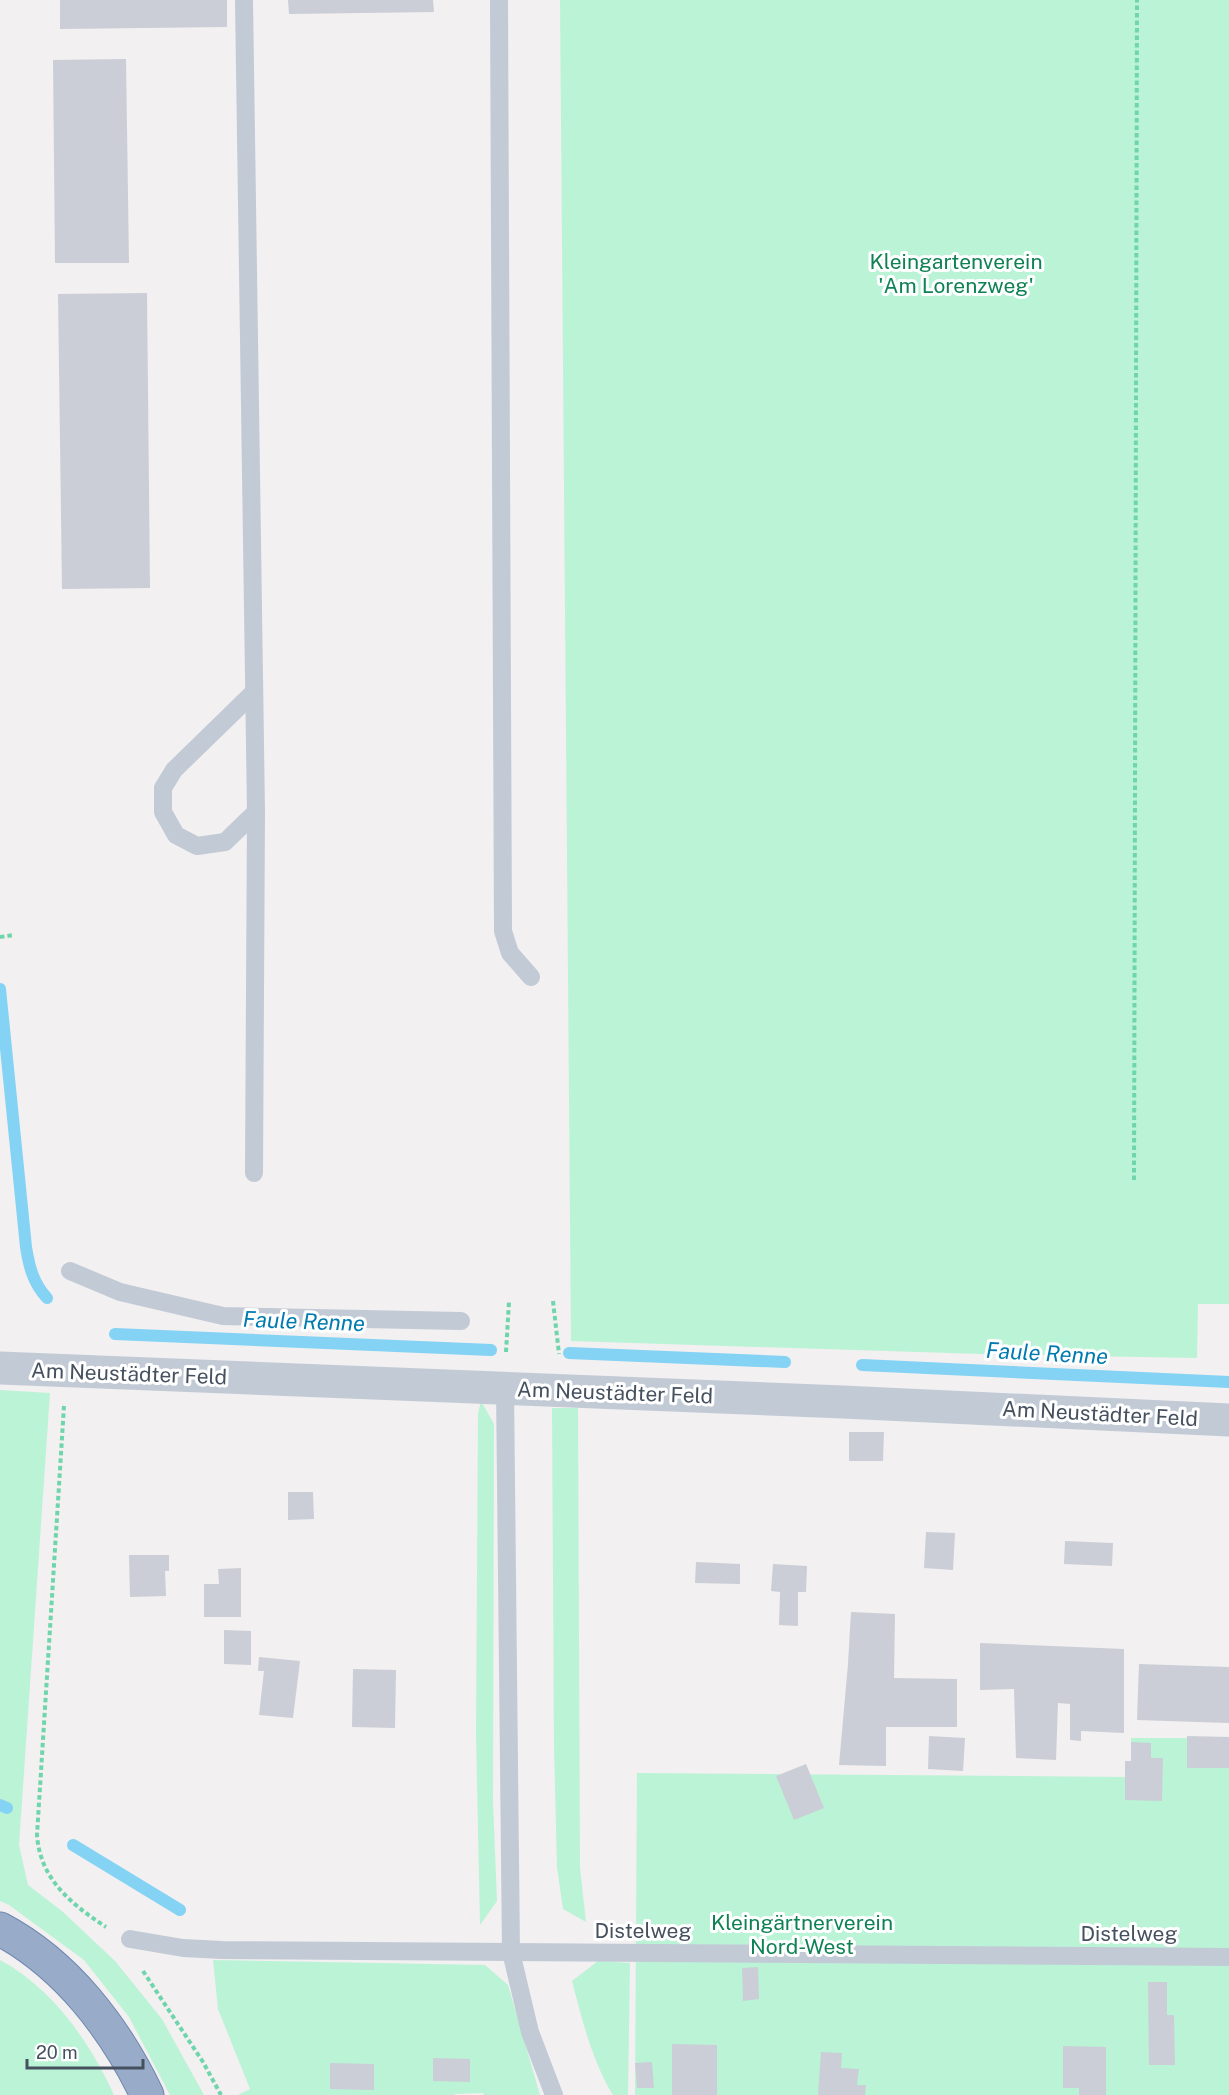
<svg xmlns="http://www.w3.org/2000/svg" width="1229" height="2095" font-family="'Public Sans',sans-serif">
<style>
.green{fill:#bbf3d6}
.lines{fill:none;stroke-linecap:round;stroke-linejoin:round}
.stream{stroke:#84d2f4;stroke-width:12}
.building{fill:#cbced6}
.trunk-casing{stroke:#6e87af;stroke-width:35}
.path{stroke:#6fd5ac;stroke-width:4;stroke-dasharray:4.5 3;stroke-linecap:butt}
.service{stroke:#c2cad6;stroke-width:18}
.minor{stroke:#c2cad6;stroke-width:33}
.trunk{stroke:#98acca;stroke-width:33}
.labels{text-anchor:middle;stroke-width:6;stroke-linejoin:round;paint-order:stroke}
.park-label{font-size:21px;fill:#0f8254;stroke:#fff}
.street-label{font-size:21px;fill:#46515f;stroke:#fff}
.water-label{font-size:22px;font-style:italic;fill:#017ab0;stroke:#fff}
</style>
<rect width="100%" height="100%" fill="#f2f0f0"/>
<g class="green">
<polygon points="560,0 1229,0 1229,1304 1198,1304 1197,1358 980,1354 571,1341"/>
<polygon points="0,1390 50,1393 19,1845 28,1885 63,1912 115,1961 162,2019 204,2095 170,2095 129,2017 84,1960 9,1905 0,1901"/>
<polygon points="481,1401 494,1424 493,1802 497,1901 480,1925 476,1734 478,1414"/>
<polygon points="552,1408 578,1408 580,1868 586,1922 563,1909 557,1867 554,1747"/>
<polygon points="1131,1738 1229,1738 1229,2095 635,2095 637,1773 1131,1777"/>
<path d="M0,1960c52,28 90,82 114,135h-114z"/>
<polygon points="213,1960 485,1965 508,1985 540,2095 484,2095 483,2093 455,2094 455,2095 238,2095 250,2089 218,2009"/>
<path d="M598,1961l32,2 -2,132h-15c-21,-34 -31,-76 -41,-114z"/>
</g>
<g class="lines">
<g class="stream">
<path d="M0,989l26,258c3,19 7,36 21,51"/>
<polyline points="115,1334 491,1350"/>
<polyline points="569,1353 785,1362"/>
<polyline points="862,1365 1229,1382"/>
<polyline points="0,1805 7,1808"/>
<polyline points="73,1845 180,1910"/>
</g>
</g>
<g class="building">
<polygon points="60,0 227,0 227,27 60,29"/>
<polygon points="288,0 433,0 434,12 289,14"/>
<polygon points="126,59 129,263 55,263 53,60"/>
<polygon points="147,293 150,588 62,589 58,294"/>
<polygon points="849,1432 884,1432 883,1461 849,1461"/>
<polygon points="288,1492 313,1492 314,1519 288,1520"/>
<polygon points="926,1532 955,1533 953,1570 924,1568"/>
<polygon points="1065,1541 1113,1543 1112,1566 1064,1564"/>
<polygon points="129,1555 169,1555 169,1571 165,1571 166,1596 130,1597"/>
<polygon points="696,1562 740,1564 740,1584 695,1583"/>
<polygon points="773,1564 807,1566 806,1592 798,1592 798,1626 779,1625 780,1592 771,1591"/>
<polygon points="241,1568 241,1617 204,1617 204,1584 219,1584 218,1569"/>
<polygon points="851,1612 895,1614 894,1678 957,1679 957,1727 886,1727 886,1766 839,1765 848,1664"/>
<polygon points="224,1630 251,1631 251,1665 224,1664"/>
<polygon points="980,1643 1124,1649 1124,1733 1081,1731 1081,1741 1070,1740 1070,1704 1058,1703 1056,1760 1016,1758 1014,1689 980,1690"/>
<polygon points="259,1657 300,1661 293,1718 259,1715 264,1671 258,1671"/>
<polygon points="1139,1664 1229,1667 1229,1723 1137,1720"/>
<polygon points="353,1669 396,1670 395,1728 352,1727"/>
<polygon points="929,1736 965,1738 963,1771 928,1769"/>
<polygon points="1187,1736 1229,1737 1229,1768 1187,1768"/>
<polygon points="1131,1742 1151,1743 1151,1758 1163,1758 1162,1801 1125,1800 1125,1761 1131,1761"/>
<polygon points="806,1764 824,1808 794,1820 776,1776"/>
<polygon points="758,1967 759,1999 743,2001 742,1968"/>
<polygon points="1148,1982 1167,1982 1167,2015 1174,2015 1175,2065 1149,2065"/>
<polygon points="672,2044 717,2045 717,2095 672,2095"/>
<polygon points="1063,2046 1106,2047 1106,2095 1079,2095 1079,2088 1063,2088"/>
<polygon points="821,2052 842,2053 841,2068 859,2069 857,2085 866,2085 865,2095 818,2095"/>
<polygon points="433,2058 470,2059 470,2082 433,2081"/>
<polygon points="652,2062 654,2088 637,2088 635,2063"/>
<polygon points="330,2063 374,2064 374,2090 330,2089"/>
</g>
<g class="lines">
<defs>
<path id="trunk" d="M0,1929c66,35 115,99 147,166"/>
</defs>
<use href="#trunk" class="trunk-casing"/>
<g class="path">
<polyline points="0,937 14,935"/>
<polyline points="1134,1180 1137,0"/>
<polyline points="553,1301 559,1354"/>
<polyline points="506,1352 509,1302"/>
<path d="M64,1406l-27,429c3,44 34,69 69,92"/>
<polyline points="143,1971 203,2062 221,2095"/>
</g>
<g class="service">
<polyline points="244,0 256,812 254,1173"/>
<polyline points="499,0 503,931 510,953 531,977"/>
<polyline points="253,693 174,770 163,788 163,812 176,835 197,846 225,842 256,812"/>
<polyline points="70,1271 120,1292 223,1316 461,1321"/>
<polyline points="505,1388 511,1952 530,2032 554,2095"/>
<polyline points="130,1939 183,1948 222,1950 1229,1957"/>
</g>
<polyline class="minor" points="0,1368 843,1402 1229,1420"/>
<use href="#trunk" class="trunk"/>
</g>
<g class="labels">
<g class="park-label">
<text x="956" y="269">Kleingartenverein<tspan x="956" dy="24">'Am Lorenzweg'</tspan></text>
<text x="802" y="1930">Kleingärtnerverein<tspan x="802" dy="24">Nord-West</tspan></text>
</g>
<g class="street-label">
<text transform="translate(129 1374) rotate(2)" y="7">Am Neustädter Feld</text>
<text transform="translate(615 1393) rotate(2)" y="7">Am Neustädter Feld</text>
<text transform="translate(1100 1414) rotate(3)" y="7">Am Neustädter Feld</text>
<text x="643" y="1938">Distelweg</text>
<text x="1129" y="1941">Distelweg</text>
</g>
<g class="water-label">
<text transform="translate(304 1321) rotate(2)" y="8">Faule Renne</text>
<text transform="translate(1047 1353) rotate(3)" y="8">Faule Renne</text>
</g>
</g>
<path d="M27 2059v9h116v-9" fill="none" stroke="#46515f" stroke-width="3"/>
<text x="36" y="2059" font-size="18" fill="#46515f" stroke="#ffffff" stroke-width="4.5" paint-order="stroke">20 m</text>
</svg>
